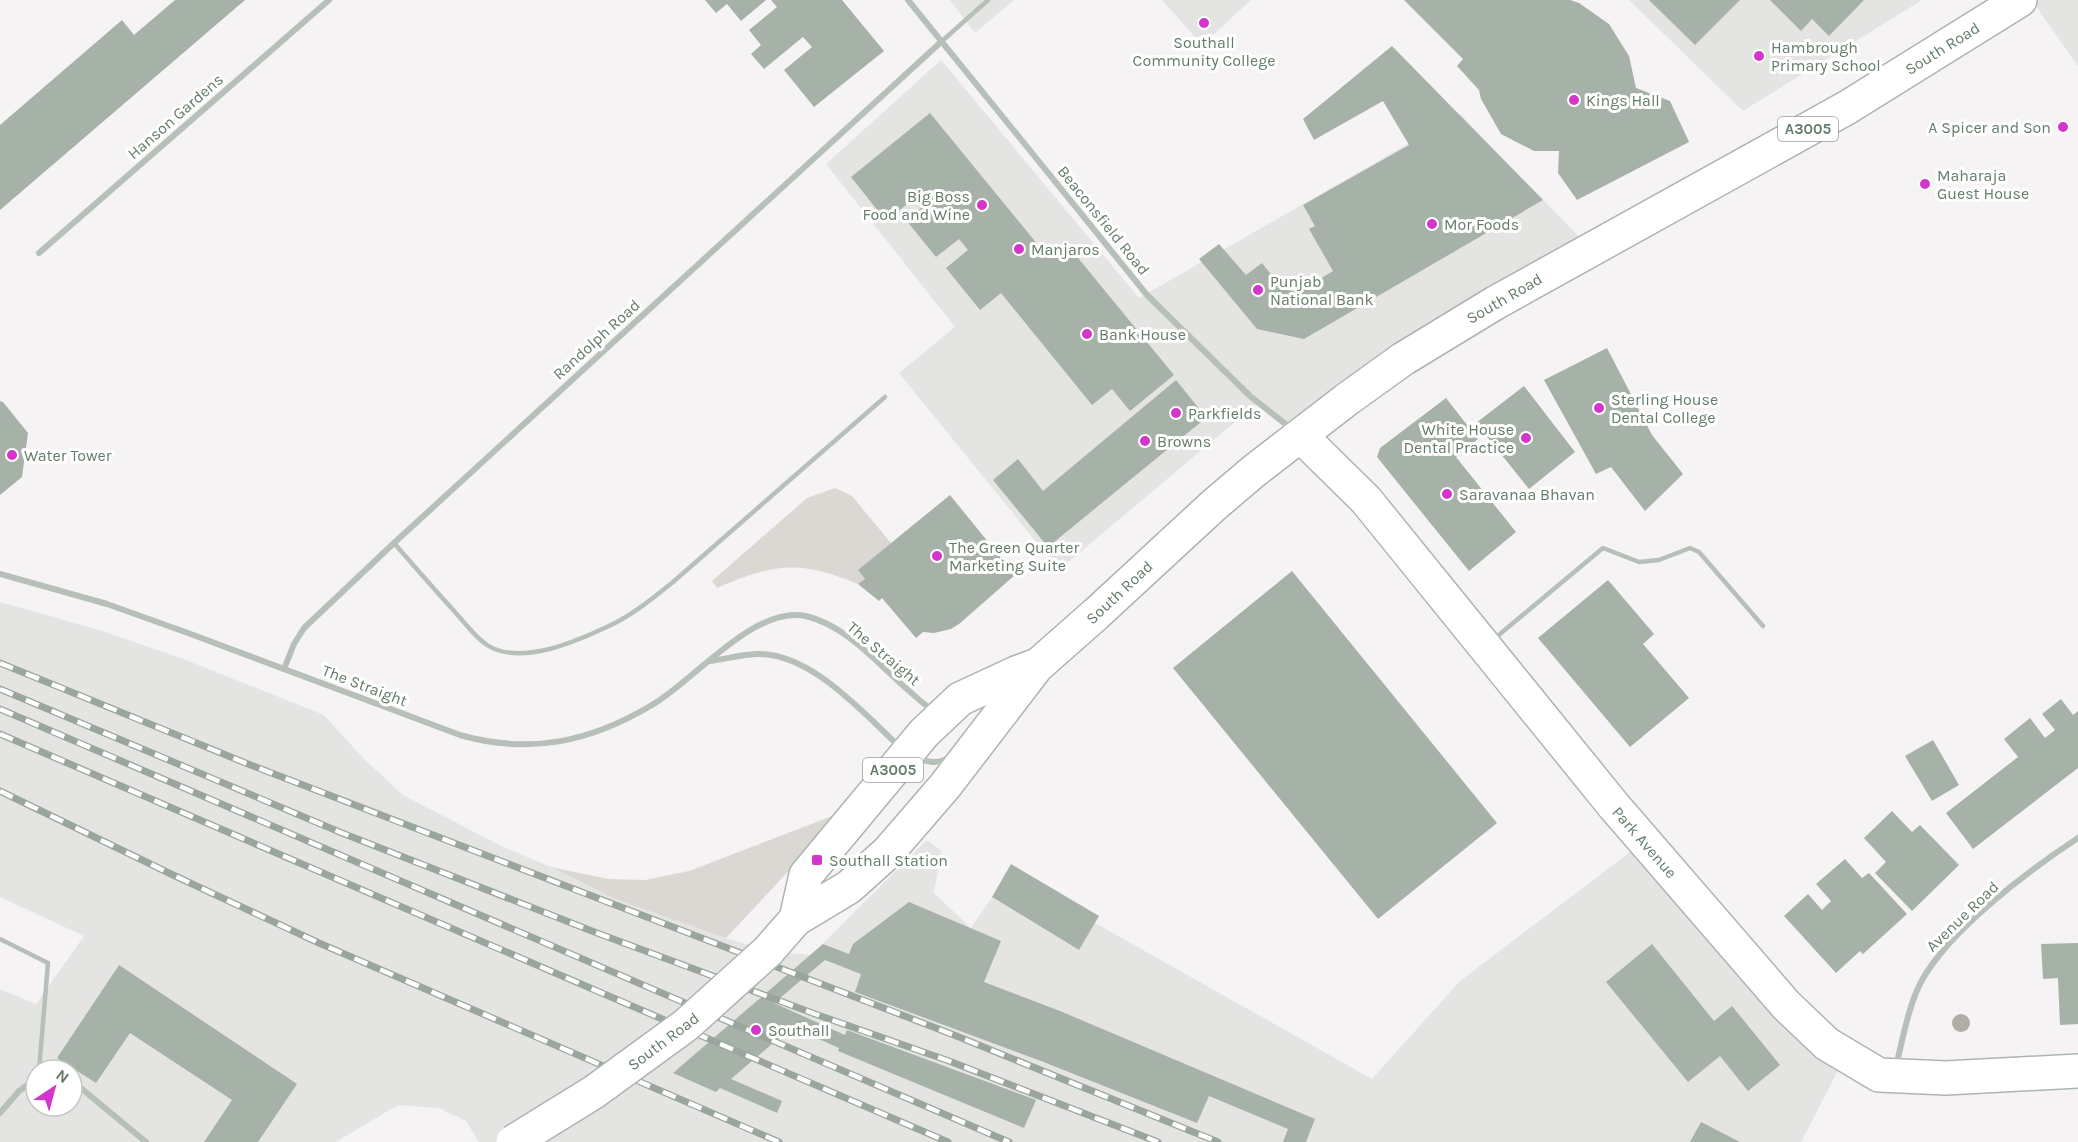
<svg xmlns="http://www.w3.org/2000/svg" width="2078" height="1142" font-family="Karla,sans-serif">
<style>
.built{fill:#e4e4e3;fill-rule:evenodd}
.green{fill:#dbd7d3}
.building{fill:#a6b2a8}
.lines{fill:none;stroke-linecap:round;stroke-linejoin:round}
.secondary-casing{stroke:#acb6af;stroke-width:36}
.primary-casing{stroke:#abb5ae;stroke-width:36}
.lane{stroke:#b7bfb9;stroke-width:4.5}
.street{stroke:#b7bfb9;stroke-width:6}
.secondary{stroke:#fff;stroke-width:33}
.primary{stroke:#fff;stroke-width:33}
.rail-casing{stroke:#9aa69d;stroke-width:7}
.rail{stroke:#fff;stroke-width:4.5;stroke-dasharray:14;stroke-linecap:butt}
.primary-bridge-casing{stroke:#abb5ae;stroke-width:36;stroke-linecap:butt}
.primary-bridge{stroke:#fff;stroke-width:33}
.tree{fill:#b2aca6}
.poi-dot{fill:#d436cb;stroke:#fff;stroke-width:2}
.labels{text-anchor:middle;stroke-width:6;stroke-linejoin:round;paint-order:stroke}
.shield{fill:#fff;stroke:#92a397;stroke-width:1.5}
.shield-label{font-size:15px;font-weight:bold;fill:#647c6a}
.poi-label{font-size:16px;fill:#647c6a;stroke:#fff;text-anchor:start}
.street-label{font-size:16px;fill:#647c6a;stroke:#fff}
</style>
<rect width="100%" height="100%" fill="#f6f3f4"/>
<g class="built">
<polygon points="950,0 1014,0 975,33"/>
<polygon points="1162,0 1251,0 1202,45"/>
<polygon points="1629,0 1922,0 1743,111"/>
<polygon points="2035,0 2078,0 2078,66 2033,2"/>
<polygon points="941,60 1139,298 1460,114 1589,247 1301,436 1260,401 1059,570 899,373 955,327 826,164"/>
<path d="M0,602l99,28 82,28 143,57 40,44 39,36 100,52 48,20 64,32 111,39 42,13 43,4 116,-115 14,11 -7,42 37,35 21,-31 87,53 16,-27 277,156 88,-98 182,-138 202,216 -43,83h-1322l-13,-21 -27,-13 -41,-3 -62,37h-336v-153l36,15 48,-68 -84,-39zM36,1070h36v36h-36z"/>
</g>
<g class="green">
<path d="M835,488l17,8 39,47 -33,27 7,9 -7,5c-59,-24 -83,-21 -141,4l-5,-7 95,-83z"/>
<polygon points="845,811 726,938 615,899 551,867 608,879 645,880 689,871"/>
</g>
<g class="building">
<polygon points="175,0 245,0 0,210 0,125 122,20 134,35"/>
<polygon points="705,0 766,0 741,21 727,4 716,13"/>
<polygon points="771,0 842,0 884,51 814,107 784,70 812,47 803,37 764,69 751,54 761,45 749,30 777,7"/>
<polygon points="1404,0 1570,0 1579,3 1609,24 1629,56 1636,88 1670,101 1689,142 1577,200 1558,173 1559,151 1534,151 1501,134 1481,99 1479,90 1457,66 1463,59"/>
<polygon points="1649,0 1740,0 1695,45"/>
<polygon points="1770,0 1864,0 1829,36 1812,19 1801,31"/>
<polygon points="1392,46 1543,200 1304,339 1257,329 1199,259 1219,244 1246,275 1262,263 1283,289 1298,292 1333,271 1309,229 1315,226 1303,205 1409,145 1383,101 1314,140 1303,119"/>
<polygon points="930,113 1047,256 1065,242 1174,375 1130,411 1112,389 1092,405 1001,293 980,310 946,268 968,250 959,239 936,257 906,220 930,201 922,192 886,221 851,177"/>
<polygon points="1607,348 1652,435 1683,474 1645,511 1611,467 1596,474 1544,380"/>
<polygon points="1176,380 1201,411 1201,422 1048,547 993,480 1018,459 1043,491"/>
<polygon points="1524,386 1575,452 1529,489 1476,423"/>
<polygon points="1446,398 1478,439 1456,457 1516,532 1469,571 1377,457 1380,448"/>
<polygon points="0,401 3,402 28,433 22,477 0,495"/>
<polygon points="950,495 1015,575 959,624 951,629 934,633 923,632 916,638 882,598 879,601 858,584 865,579 858,570"/>
<polygon points="1292,571 1497,823 1378,919 1173,668"/>
<polygon points="1608,580 1654,634 1643,644 1689,698 1630,747 1538,638"/>
<polygon points="2061,699 2073,715 2078,711 2078,768 1973,849 1946,813 2018,757 2004,739 2030,718 2045,738 2055,730 2042,714"/>
<polygon points="1933,740 1959,785 1932,801 1905,756"/>
<polygon points="1892,811 1912,832 1920,825 1959,865 1912,911 1875,873 1886,862 1864,838"/>
<polygon points="1845,859 1862,878 1869,873 1907,914 1863,954 1860,951 1836,973 1784,916 1808,894 1822,910 1831,901 1816,884"/>
<polygon points="1011,864 1099,916 1079,950 992,897"/>
<polygon points="909,902 1001,941 984,982 1060,1011 1315,1119 1306,1142 1283,1142 1288,1129 1209,1096 1197,1123 1041,1061 855,992 861,974 825,960 774,1003 845,1035 847,1030 1036,1100 1024,1128 838,1051 839,1048 792,1027 731,1079 782,1101 777,1113 720,1088 716,1092 673,1073 823,944 849,954 853,944"/>
<polygon points="2078,943 2078,1024 2060,1025 2058,978 2043,979 2041,944"/>
<polygon points="1652,944 1714,1021 1732,1006 1780,1065 1748,1091 1720,1056 1688,1082 1606,982"/>
<polygon points="119,965 297,1084 258,1142 204,1142 232,1100 130,1033 96,1083 57,1058"/>
<polygon points="1701,1122 1740,1142 1690,1142"/>
</g>
<g class="lines">
<defs>
<polyline id="secondary" points="1301,436 1366,500 1614,806 1786,1005 1827,1044 1879,1075 1946,1078 2078,1071"/>
<g id="primary">
<polyline points="796,919 806,875 924,733 960,699 1016,673 1035,666"/>
<polyline points="768,951 796,919 849,887 888,852 945,786 1037,666 1096,614 1214,505 1254,471 1346,400 1403,359 1495,303 1848,107 2020,0"/>
</g>
</defs>
<use href="#secondary" class="secondary-casing"/>
<use href="#primary" class="primary-casing"/>
<g class="lane">
<polyline points="941,42 988,0"/>
<path d="M394,543c20,23 40,46 61,69 9,10 20,25 32,33 34,22 93,-5 126,-21 22,-11 41,-27 60,-42l212,-185"/>
<polyline points="1494,639 1603,548 1639,562 1659,560 1690,548 1699,552 1763,626"/>
<polyline points="0,939 48,963 39,1070"/>
</g>
<g class="street">
<polyline points="908,0 1147,295 1250,396 1293,430"/>
<polyline points="39,253 329,0"/>
<path d="M0,574l107,30 81,29 272,102c70,20 130,7 192,-30 42,-24 102,-100 154,-89 41,10 71,47 102,74 8,7 16,15 25,20"/>
<path d="M710,661c15,-2 30,-6 46,-7 55,-2 108,60 145,94"/>
<polyline points="284,669 294,644 304,628 394,543 941,42"/>
<path d="M917,758c11,4 22,7 32,-1"/>
<path d="M1896,1066c7,-27 12,-59 25,-84 28,-52 107,-111 157,-144"/>
<polyline points="72,1084 82,1089 146,1142"/>
<polyline points="0,1113 19,1091 36,1079"/>
</g>
<use href="#secondary" class="secondary"/>
<use href="#primary" class="primary"/>
<defs>
<g id="rail">
<polyline points="0,663 248,764 954,1035 1218,1142"/>
<polyline points="0,689 342,833 597,933 815,1014 949,1061 1158,1142"/>
<polyline points="0,709 1009,1142"/>
<polyline points="0,734 948,1142"/>
<polyline points="0,791 173,875 319,943 779,1142"/>
</g>
</defs>
<use href="#rail" class="rail-casing"/>
<use href="#rail" class="rail"/>
<defs>
<polyline id="primary-bridge" points="513,1142 594,1092 686,1025 768,951"/>
</defs>
<use href="#primary-bridge" class="primary-bridge-casing"/>
<use href="#primary-bridge" class="primary-bridge"/>
</g>
<circle class="tree" cx="1961" cy="1023" r="9"/>
<g class="poi-dot">
<circle cx="1204" cy="23" r="6"/>
<circle cx="1759" cy="56" r="6"/>
<circle cx="1574" cy="100" r="6"/>
<circle cx="2063" cy="127" r="6"/>
<circle cx="1925" cy="184" r="6"/>
<circle cx="982" cy="205" r="6"/>
<circle cx="1432" cy="224" r="6"/>
<circle cx="1019" cy="249" r="6"/>
<circle cx="1258" cy="290" r="6"/>
<circle cx="1087" cy="334" r="6"/>
<circle cx="1599" cy="408" r="6"/>
<circle cx="1176" cy="413" r="6"/>
<circle cx="1526" cy="438" r="6"/>
<circle cx="1145" cy="441" r="6"/>
<circle cx="12" cy="455" r="6"/>
<circle cx="1447" cy="494" r="6"/>
<circle cx="937" cy="556" r="6"/>
<rect x="811" y="854" width="12" height="12" rx="3"/>
<circle cx="756" cy="1030" r="6"/>
</g>
<g class="labels">
<g class="shield">
<rect x="1778" y="117" width="60" height="24" rx="4.5"/>
<rect x="863" y="758" width="60" height="24" rx="4.5"/>
</g>
<g class="shield-label">
<text x="1808" y="134">A3005</text>
<text x="893" y="775">A3005</text>
</g>
<g class="poi-label">
<text x="1204" y="48" text-anchor="middle">Southall<tspan x="1204" dy="18">Community College</tspan></text>
<text x="1771" y="53">Hambrough<tspan x="1771" dy="18">Primary School</tspan></text>
<text x="1586" y="106">Kings Hall</text>
<text x="2051" y="133" text-anchor="end">A Spicer and Son</text>
<text x="1937" y="181">Maharaja<tspan x="1937" dy="18">Guest House</tspan></text>
<text x="970" y="202" text-anchor="end">Big Boss<tspan x="970" dy="18">Food and Wine</tspan></text>
<text x="1444" y="230">Mor Foods</text>
<text x="1031" y="255">Manjaros</text>
<text x="1270" y="287">Punjab<tspan x="1270" dy="18">National Bank</tspan></text>
<text x="1099" y="340">Bank House</text>
<text x="1611" y="405">Sterling House<tspan x="1611" dy="18">Dental College</tspan></text>
<text x="1188" y="419">Parkfields</text>
<text x="1514" y="435" text-anchor="end">White House<tspan x="1514" dy="18">Dental Practice</tspan></text>
<text x="1157" y="447">Browns</text>
<text x="24" y="461">Water Tower</text>
<text x="1459" y="500">Saravanaa Bhavan</text>
<text x="949" y="553">The Green Quarter<tspan x="949" dy="18">Marketing Suite</tspan></text>
<text x="829" y="866">Southall Station</text>
<text x="768" y="1036">Southall</text>
</g>
<g class="street-label">
<text transform="translate(1942 48) rotate(-32)" y="6">South Road</text>
<text transform="translate(175 116) rotate(-41)" y="6">Hanson Gardens</text>
<text transform="translate(1104 220) rotate(51)" y="6">Beaconsfield Road</text>
<text transform="translate(1504 298) rotate(-30)" y="6">South Road</text>
<text transform="translate(596 339) rotate(-42)" y="6">Randolph Road</text>
<text transform="translate(1119 592) rotate(-43)" y="6">South Road</text>
<text transform="translate(884 653) rotate(40)" y="6">The Straight</text>
<text transform="translate(365 685) rotate(21)" y="6">The Straight</text>
<text transform="translate(1645 842) rotate(49)" y="6">Park Avenue</text>
<text transform="translate(1962 916) rotate(-44)" y="6">Avenue Road</text>
<text transform="translate(663 1041) rotate(-37)" y="6">South Road</text>
</g>
</g>
<g transform="translate(54 1088) rotate(36)"><circle r="28" fill="#ffffff" stroke="#c1cbc3" stroke-width="1.5"/>
<path d="M0-4.5L10 22L0 15L-10 22Z" fill="#d436cb"/>
<text y="-9" font-size="16" font-weight="bold" text-anchor="middle" fill="#647c6a">N</text>
</g>
</svg>
